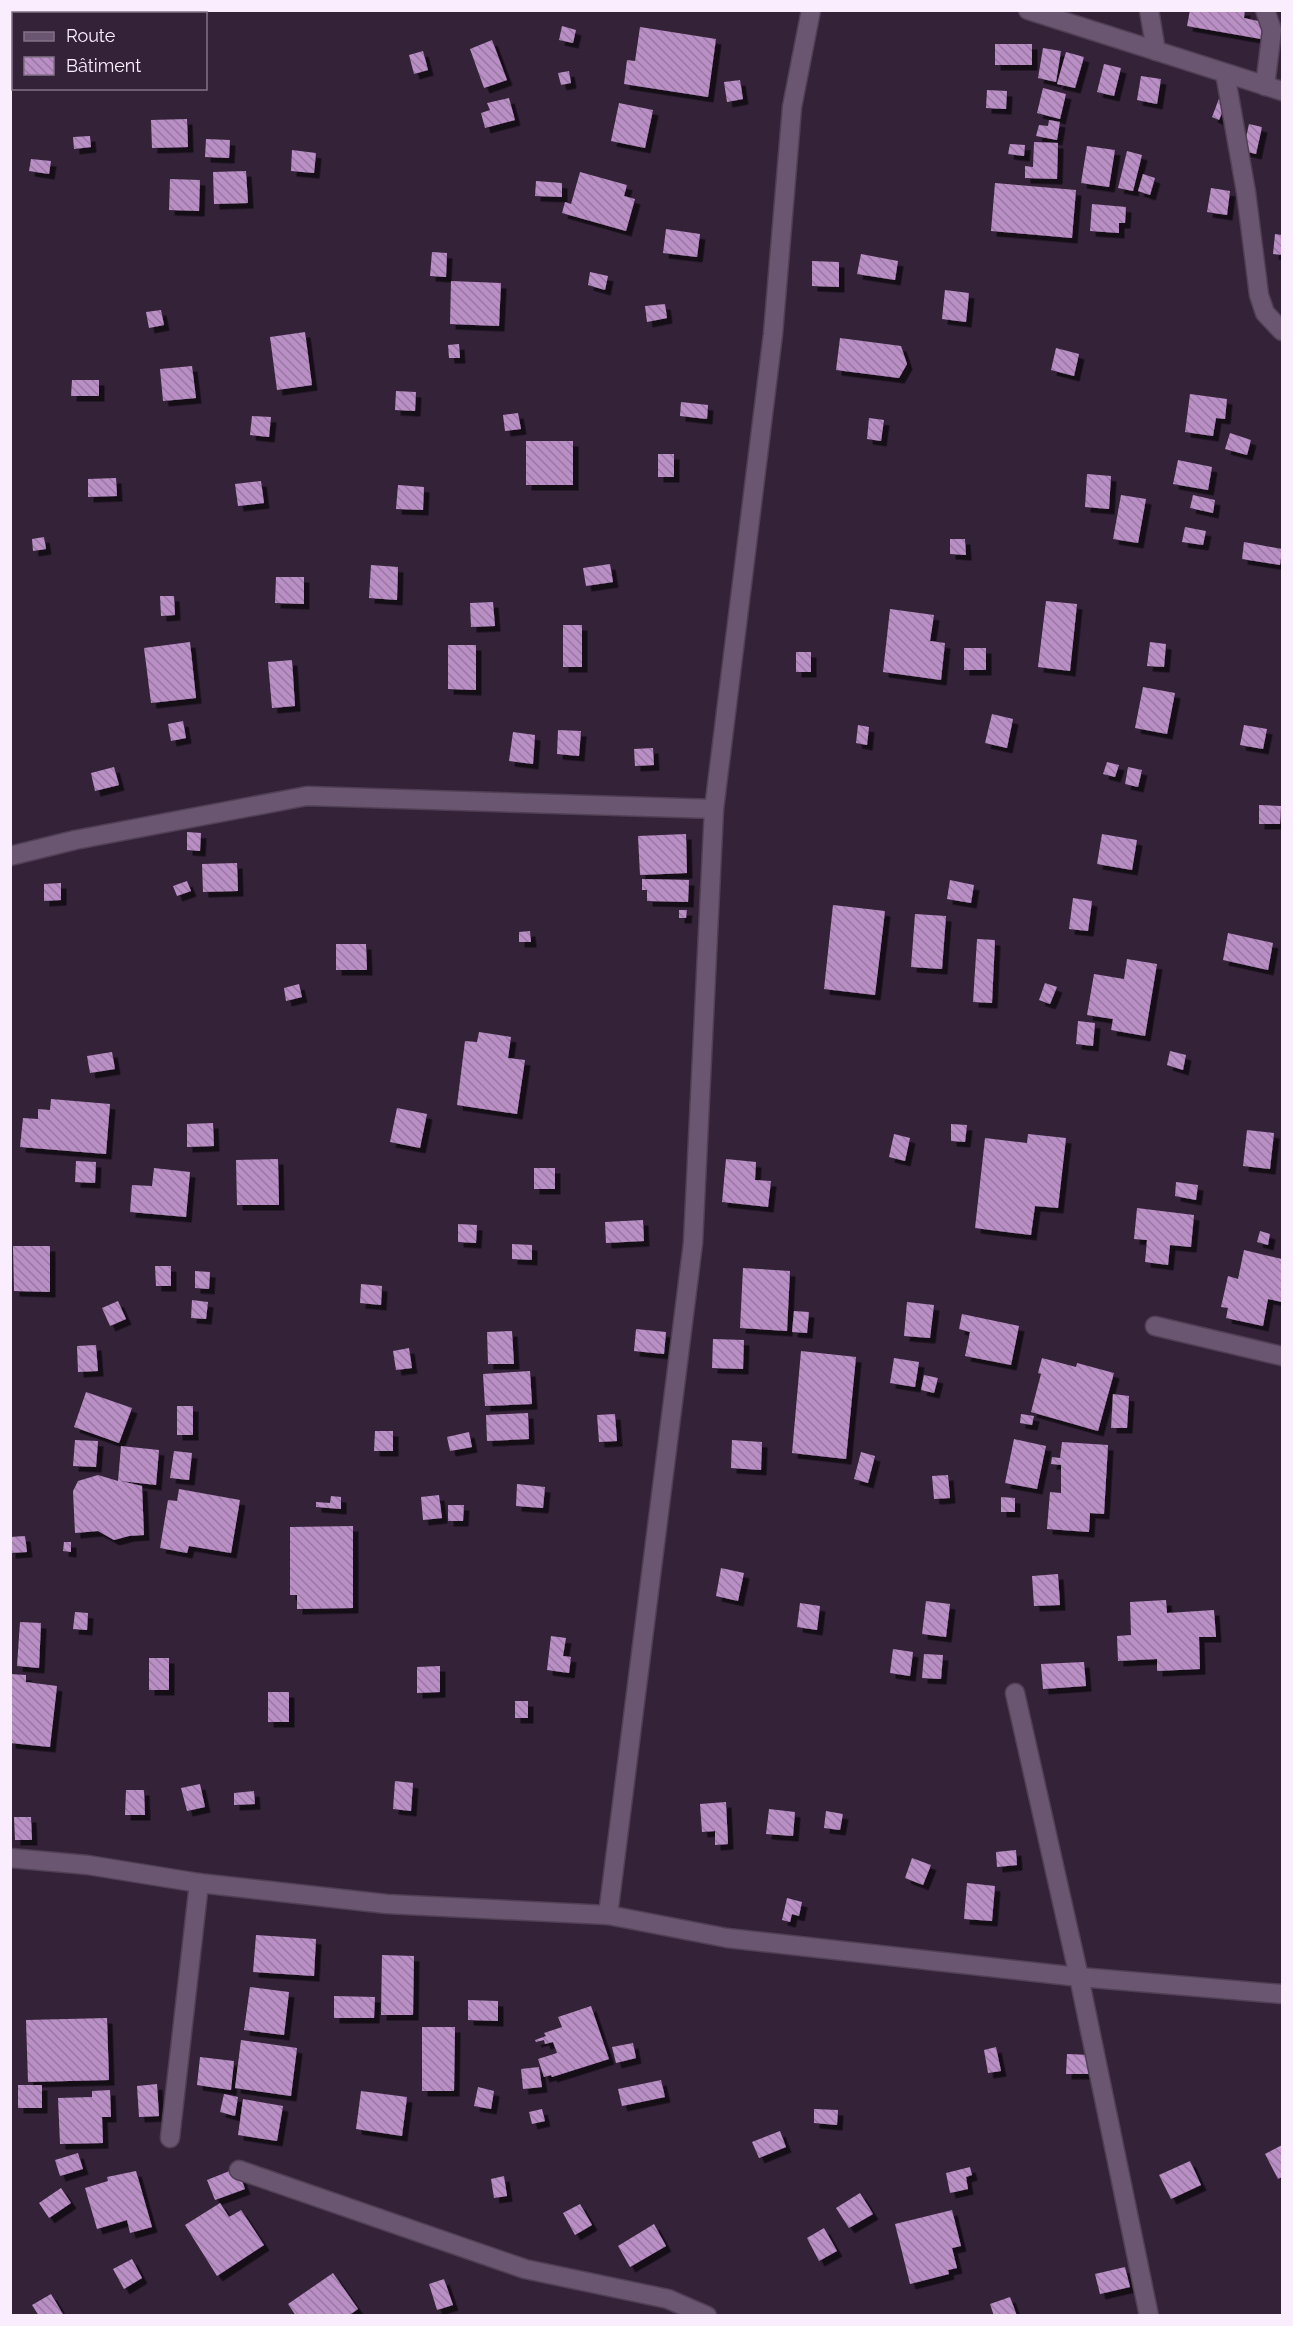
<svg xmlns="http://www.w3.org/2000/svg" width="1293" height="2326" font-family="Raleway,sans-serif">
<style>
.building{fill:url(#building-back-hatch);filter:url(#shadow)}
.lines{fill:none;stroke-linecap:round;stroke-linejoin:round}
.minor-casing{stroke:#514055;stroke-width:21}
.minor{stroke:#6a5670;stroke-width:18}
</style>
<defs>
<pattern id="building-back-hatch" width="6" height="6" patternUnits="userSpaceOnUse" patternTransform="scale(1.5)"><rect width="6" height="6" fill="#b98fc5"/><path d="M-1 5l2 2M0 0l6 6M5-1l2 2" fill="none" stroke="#9879a1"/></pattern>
<filter id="shadow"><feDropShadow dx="5.5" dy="5.5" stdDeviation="0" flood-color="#0009"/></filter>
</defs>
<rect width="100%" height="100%" fill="#342239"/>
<g class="building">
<polygon points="10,10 67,10 67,14 14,14 14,22 10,21"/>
<polygon points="152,10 179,10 178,14 152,14"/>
<polygon points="1190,10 1245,10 1244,18 1263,22 1261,39 1187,26"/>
<polygon points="562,26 576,30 573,43 559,40"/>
<polygon points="640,27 716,39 708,97 624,84 627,60 635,61"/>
<polygon points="492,40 507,80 484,88 470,49"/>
<rect x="995" y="44" width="37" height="21"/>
<polygon points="1043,48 1061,51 1056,82 1038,78"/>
<polygon points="423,51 428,70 414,74 409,55"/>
<polygon points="1066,52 1084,57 1075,88 1057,84"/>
<polygon points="1104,64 1121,68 1114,96 1097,92"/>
<polygon points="569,71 571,83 561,85 558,73"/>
<polygon points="1141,76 1161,79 1157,104 1137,100"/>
<polygon points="740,80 743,99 727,102 724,82"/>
<polygon points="1043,88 1066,94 1060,119 1037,113"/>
<polygon points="987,90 1007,91 1006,109 986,108"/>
<polygon points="1220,96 1228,99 1219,120 1212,117"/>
<polygon points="509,98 515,120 485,128 481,113 490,110 487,103"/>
<polygon points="619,103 653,110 645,148 611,141"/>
<polygon points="187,119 188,147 152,148 151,120"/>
<polygon points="1049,120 1060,122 1057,140 1036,136 1039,125 1048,126"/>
<polygon points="1249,124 1262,127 1256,154 1243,151"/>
<polygon points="90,136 91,147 74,149 73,137"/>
<polygon points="206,139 230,140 229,158 205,157"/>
<polygon points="1034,142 1058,143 1057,179 1025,178 1025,166 1033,167"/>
<polygon points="1010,144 1025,145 1024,156 1008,154"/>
<polygon points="1087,146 1115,150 1109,187 1081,183"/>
<polygon points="292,150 316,153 314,173 291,171"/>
<polygon points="1127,151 1142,155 1133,191 1118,188"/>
<polygon points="31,159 51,161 49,174 29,171"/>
<polygon points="246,171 248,203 214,204 213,172"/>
<polygon points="580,172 627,185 624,196 635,199 626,231 562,213 565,202 571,204"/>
<polygon points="1143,174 1155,178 1150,195 1138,191"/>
<polygon points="170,179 200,180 199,211 169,210"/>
<polygon points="536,181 562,183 562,197 535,196"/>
<polygon points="995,183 1076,190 1072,238 991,231"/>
<polygon points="1211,188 1230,191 1227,215 1207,212"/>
<polygon points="1092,204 1126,207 1125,223 1119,223 1119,233 1090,231"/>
<polygon points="666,229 700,234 697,257 663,253"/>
<polygon points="1275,234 1282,235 1282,255 1273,254"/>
<polygon points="432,252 447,253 446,277 430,276"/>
<polygon points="861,254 898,261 895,280 857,274"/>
<polygon points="812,261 839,262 839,287 812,286"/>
<polygon points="590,272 608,276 605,290 588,285"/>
<polygon points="451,281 501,283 499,326 450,324"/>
<polygon points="945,290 969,293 966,322 942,319"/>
<polygon points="665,304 667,318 647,322 645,306"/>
<polygon points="161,310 164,325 149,328 146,312"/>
<polygon points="305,332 312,385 277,390 270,337"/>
<polygon points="840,338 901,346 907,364 899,378 836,370"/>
<polygon points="459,344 460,358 449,358 448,345"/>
<polygon points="1056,348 1079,354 1074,376 1051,370"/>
<polygon points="192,366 196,398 163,401 160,369"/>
<polygon points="72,380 99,380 99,396 71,396"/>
<polygon points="396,391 416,392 415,411 395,410"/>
<polygon points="1190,394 1227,399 1225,419 1216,418 1213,436 1185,432"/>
<polygon points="681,402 708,405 707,419 680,416"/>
<polygon points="518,413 521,429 505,431 503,415"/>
<polygon points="252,416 271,417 269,437 250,435"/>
<polygon points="869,418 884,420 881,441 867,439"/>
<polygon points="1230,433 1251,440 1247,455 1225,449"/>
<rect x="526" y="441" width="47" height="44"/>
<rect x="658" y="454" width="16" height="23"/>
<polygon points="1178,460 1212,467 1208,490 1173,484"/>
<polygon points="1087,474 1111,476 1109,509 1085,507"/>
<polygon points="116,478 117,496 88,497 88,479"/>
<polygon points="261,481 264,503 238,506 235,484"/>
<polygon points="398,485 424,487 423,510 396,509"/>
<polygon points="1121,495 1146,499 1138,543 1113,539"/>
<polygon points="1193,495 1215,500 1213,513 1190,508"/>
<polygon points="1185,527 1206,531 1203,545 1182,542"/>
<polygon points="44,537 46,549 33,551 32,539"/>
<polygon points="950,539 965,539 966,555 950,554"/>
<polygon points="1244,542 1282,549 1280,565 1242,559"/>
<polygon points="610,564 613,582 586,586 583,568"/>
<polygon points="371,565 398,567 397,600 369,598"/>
<polygon points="276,577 304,577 304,604 275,603"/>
<polygon points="160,596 174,596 175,615 161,616"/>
<polygon points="1046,601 1077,604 1070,671 1038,667"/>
<polygon points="493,602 495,626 471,627 470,603"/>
<polygon points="890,609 934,615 930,641 945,643 941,680 883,672"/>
<rect x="563" y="625" width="19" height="42"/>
<polygon points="190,642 196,698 151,703 144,648"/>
<polygon points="1150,642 1166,644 1164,667 1147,666"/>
<polygon points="448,645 476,645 476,690 448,689"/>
<rect x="964" y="648" width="22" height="22"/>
<rect x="796" y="652" width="15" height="20"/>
<polygon points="292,660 295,706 272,708 268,662"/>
<polygon points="1143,687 1175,693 1167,734 1135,728"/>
<polygon points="992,714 1013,719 1007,748 985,743"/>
<polygon points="183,721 186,738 171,741 168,724"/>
<polygon points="858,725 869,727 867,745 856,743"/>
<polygon points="1244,725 1267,729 1263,749 1240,745"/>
<polygon points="558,730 581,731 579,756 557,754"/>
<polygon points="513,732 535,735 533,764 509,761"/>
<polygon points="653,748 654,765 635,766 634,749"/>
<polygon points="1107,762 1119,765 1115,777 1103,774"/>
<polygon points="114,767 119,785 95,791 91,773"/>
<polygon points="1128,767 1142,770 1138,787 1125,784"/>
<polygon points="1259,805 1281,806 1280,824 1259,824"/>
<polygon points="187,832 201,833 200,851 187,850"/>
<polygon points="686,834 687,873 640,875 638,836"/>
<polygon points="1102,834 1137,840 1132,870 1097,864"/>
<polygon points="237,863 238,891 203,892 202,864"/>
<polygon points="642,879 689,880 688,902 647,901 647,890 642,890"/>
<polygon points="950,880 974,885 971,903 947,899"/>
<polygon points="187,881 191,891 177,896 173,886"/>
<polygon points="61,883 61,900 44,901 44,884"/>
<polygon points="1073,898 1092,901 1088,931 1069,929"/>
<polygon points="833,905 885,911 875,995 824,989"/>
<polygon points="679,910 687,910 686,918 679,918"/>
<polygon points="915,914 946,916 942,969 911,967"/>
<polygon points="530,931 531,942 519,942 519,932"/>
<polygon points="1228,933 1273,943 1268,970 1223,960"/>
<polygon points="977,939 995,940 992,1003 973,1002"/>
<polygon points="336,944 366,944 367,970 336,970"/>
<polygon points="1127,959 1157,964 1145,1036 1111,1030 1113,1019 1087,1015 1094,974 1124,979"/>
<polygon points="1045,983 1057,987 1050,1004 1039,1000"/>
<polygon points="299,984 302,997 286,1001 284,988"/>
<polygon points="1078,1021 1095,1023 1093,1046 1076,1044"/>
<polygon points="479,1032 511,1037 508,1058 525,1060 517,1114 457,1105 465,1041 477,1042"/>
<polygon points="1170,1051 1186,1055 1183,1070 1167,1065"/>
<polygon points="112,1052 115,1069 90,1073 87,1056"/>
<polygon points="51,1099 110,1104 106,1154 20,1147 23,1118 38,1119 38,1109 50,1110"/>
<polygon points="397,1108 427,1114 420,1148 390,1142"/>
<polygon points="213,1123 214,1146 187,1147 187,1124"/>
<polygon points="951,1124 967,1125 965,1142 951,1141"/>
<polygon points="1247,1130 1274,1133 1270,1169 1243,1166"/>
<polygon points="894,1134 910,1138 905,1161 889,1157"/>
<polygon points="1028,1134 1066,1138 1058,1208 1035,1206 1031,1235 975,1228 985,1138 1027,1143"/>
<polygon points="278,1159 279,1205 237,1205 236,1160"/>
<polygon points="726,1159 756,1162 755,1180 771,1181 768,1207 722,1202"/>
<polygon points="76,1161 96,1162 95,1183 75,1182"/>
<polygon points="154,1168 190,1172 186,1217 130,1212 132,1185 152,1186"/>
<rect x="534" y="1168" width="21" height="21"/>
<polygon points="1176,1182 1198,1185 1196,1200 1175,1196"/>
<polygon points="1137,1208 1194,1215 1191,1247 1170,1245 1168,1265 1145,1262 1147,1240 1134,1239"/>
<polygon points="643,1220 644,1241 606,1243 605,1222"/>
<polygon points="458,1224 477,1225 476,1243 458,1242"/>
<polygon points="1260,1231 1270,1234 1268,1245 1257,1242"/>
<polygon points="512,1244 532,1245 532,1260 512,1259"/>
<polygon points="13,1246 50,1246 50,1292 14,1291"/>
<polygon points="1244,1250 1282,1259 1282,1302 1268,1299 1263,1326 1226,1318 1228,1308 1221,1307 1228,1276 1238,1279"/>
<polygon points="155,1266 171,1266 171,1286 156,1286"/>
<polygon points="743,1268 790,1271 787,1331 740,1328"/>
<polygon points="195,1271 210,1272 209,1289 195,1288"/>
<polygon points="361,1284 382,1286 381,1305 360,1303"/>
<polygon points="192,1300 208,1302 206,1319 191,1318"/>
<polygon points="118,1301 126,1319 110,1326 102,1308"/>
<polygon points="907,1302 934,1305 930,1338 904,1336"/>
<polygon points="794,1311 809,1312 807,1333 792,1332"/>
<polygon points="962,1314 1019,1326 1011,1365 965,1356 970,1332 959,1329"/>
<polygon points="636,1329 666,1332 664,1354 634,1351"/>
<polygon points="512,1331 514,1364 488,1364 487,1332"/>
<polygon points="713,1339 744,1340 743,1369 712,1368"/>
<polygon points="96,1345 98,1371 78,1372 77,1346"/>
<polygon points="409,1348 412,1368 396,1370 393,1351"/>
<polygon points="801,1351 856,1357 846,1459 792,1453"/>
<polygon points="894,1358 919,1362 915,1387 890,1383"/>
<polygon points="1042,1358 1076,1367 1077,1363 1114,1373 1098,1431 1031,1412 1041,1374 1038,1373"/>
<polygon points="530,1371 532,1404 485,1406 483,1374"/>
<polygon points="924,1375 938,1378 934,1393 921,1390"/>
<polygon points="86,1392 132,1408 119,1443 74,1427"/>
<polygon points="1113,1394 1129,1396 1127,1428 1111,1428"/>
<rect x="177" y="1406" width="16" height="29"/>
<polygon points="528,1413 529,1439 487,1441 486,1415"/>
<polygon points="615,1414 617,1441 599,1442 597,1415"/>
<polygon points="1021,1414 1034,1416 1032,1425 1020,1423"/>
<polygon points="375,1431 393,1431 393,1451 374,1451"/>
<polygon points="469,1432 472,1447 450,1451 447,1437"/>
<polygon points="1014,1439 1046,1446 1037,1489 1005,1483"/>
<polygon points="75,1440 98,1441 96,1467 73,1466"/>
<polygon points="732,1440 762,1442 761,1470 731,1468"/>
<polygon points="1062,1442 1108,1445 1104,1514 1090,1513 1089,1532 1047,1529 1050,1492 1061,1493 1061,1465 1051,1464 1052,1457 1060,1458"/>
<polygon points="121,1446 159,1450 156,1485 121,1481 142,1486 144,1535 129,1536 114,1540 98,1531 75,1533 73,1491 78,1481 98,1475 118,1481"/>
<polygon points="174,1451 192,1453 189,1480 170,1478"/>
<polygon points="861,1452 875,1456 868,1483 854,1479"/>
<polygon points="948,1475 950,1498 934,1499 932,1476"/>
<polygon points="517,1484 545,1487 543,1508 516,1506"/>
<polygon points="179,1489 240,1500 231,1553 189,1546 187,1553 160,1548 168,1500 177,1501"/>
<polygon points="439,1495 442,1518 423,1520 421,1497"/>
<polygon points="331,1496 341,1497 341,1509 316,1507 316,1502 330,1503"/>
<polygon points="1001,1497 1015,1498 1015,1512 1001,1512"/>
<polygon points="448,1505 464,1505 463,1521 448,1521"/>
<polygon points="353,1526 353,1608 297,1609 297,1595 290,1595 290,1527"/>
<polygon points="25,1536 27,1552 10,1553 10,1537"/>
<polygon points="64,1542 71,1542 71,1552 63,1551"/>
<polygon points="721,1568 744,1573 738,1601 716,1596"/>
<polygon points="1058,1574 1060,1605 1034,1606 1032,1576"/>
<polygon points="1166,1600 1167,1613 1214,1610 1216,1637 1199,1637 1200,1669 1157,1671 1157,1659 1118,1661 1117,1636 1131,1635 1130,1602"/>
<polygon points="926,1601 950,1604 946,1637 922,1634"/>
<polygon points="800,1603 820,1606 817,1630 797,1627"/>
<polygon points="75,1612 88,1613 87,1630 73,1629"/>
<polygon points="20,1622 41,1623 39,1668 17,1666"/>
<polygon points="551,1636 566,1638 563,1656 571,1657 569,1673 547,1670"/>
<polygon points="893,1649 913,1652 910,1676 890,1673"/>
<polygon points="924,1654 943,1655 941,1679 922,1678"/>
<rect x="149" y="1658" width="20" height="32"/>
<polygon points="1084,1662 1086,1686 1043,1689 1041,1664"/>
<polygon points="440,1666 440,1692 417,1693 417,1667"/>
<polygon points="10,1674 26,1675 26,1682 57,1686 50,1747 10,1743"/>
<rect x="268" y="1692" width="21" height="30"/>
<rect x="515" y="1701" width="13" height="17"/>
<polygon points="395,1781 413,1783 411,1811 393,1809"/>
<polygon points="200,1784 205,1807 187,1811 181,1788"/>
<polygon points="126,1790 144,1790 145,1815 125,1815"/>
<polygon points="254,1791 255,1804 234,1805 234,1793"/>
<polygon points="726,1802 728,1844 715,1845 715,1831 702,1832 700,1804"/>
<polygon points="769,1809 795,1812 793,1836 766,1834"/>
<polygon points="826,1811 843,1814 840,1830 824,1828"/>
<polygon points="14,1817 31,1817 32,1840 15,1840"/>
<polygon points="1016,1850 1017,1865 997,1867 996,1852"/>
<polygon points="912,1858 931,1865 923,1885 905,1878"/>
<polygon points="967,1883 995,1886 992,1921 964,1919"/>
<polygon points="787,1898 802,1902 799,1916 792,1914 790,1922 782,1920"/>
<polygon points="256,1935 316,1939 314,1976 253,1972"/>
<polygon points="382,1955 414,1956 413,2015 381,2015"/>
<polygon points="250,1987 289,1992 284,2035 244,2030"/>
<polygon points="334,1996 375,1997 374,2018 334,2018"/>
<polygon points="468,2000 498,2001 498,2021 468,2020"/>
<polygon points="591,2006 609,2059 552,2077 551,2075 544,2077 538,2059 557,2053 553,2042 545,2044 544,2040 536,2042 535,2040 546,2036 544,2033 562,2027 558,2017"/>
<polygon points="107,2018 109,2080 28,2082 26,2020"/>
<polygon points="422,2027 455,2027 454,2091 422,2091"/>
<polygon points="241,2040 297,2048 291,2096 235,2088"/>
<polygon points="633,2043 636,2058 616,2063 612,2047"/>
<polygon points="996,2047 1001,2071 988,2073 984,2050"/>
<polygon points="1067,2054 1091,2055 1090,2074 1066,2074"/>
<polygon points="200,2057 234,2061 231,2090 197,2085"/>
<polygon points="539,2067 542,2087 523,2089 521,2069"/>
<polygon points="661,2080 665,2097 622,2106 618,2089"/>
<polygon points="157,2084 159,2116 139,2117 137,2086"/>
<rect x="18" y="2085" width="24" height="23"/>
<polygon points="478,2087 494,2091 491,2109 474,2106"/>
<polygon points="110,2090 111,2117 102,2117 103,2143 60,2144 58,2098 92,2097 92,2091"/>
<polygon points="361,2091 407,2097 402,2136 356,2129"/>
<polygon points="224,2094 238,2097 235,2116 220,2112"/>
<polygon points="243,2099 283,2106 277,2141 238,2135"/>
<polygon points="542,2109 545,2121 532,2124 529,2112"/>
<polygon points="814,2109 838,2110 837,2125 814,2123"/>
<polygon points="780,2131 786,2147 759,2158 752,2142"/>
<polygon points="1282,2145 1282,2177 1278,2179 1265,2154"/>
<polygon points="78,2153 83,2169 60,2176 55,2160"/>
<polygon points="1190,2161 1201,2185 1171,2199 1159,2175"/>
<polygon points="970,2167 972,2175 966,2177 968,2189 950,2193 946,2173"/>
<polygon points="237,2168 245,2189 215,2200 207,2180"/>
<polygon points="136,2171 152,2227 130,2233 127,2220 97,2229 85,2188 108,2181 107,2177"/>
<polygon points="504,2176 507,2196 494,2198 491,2179"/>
<polygon points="61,2188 71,2203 49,2218 39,2203"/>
<polygon points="860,2193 873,2214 849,2228 836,2208"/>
<polygon points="220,2203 229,2217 241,2210 264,2245 217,2276 185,2225"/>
<polygon points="580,2204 592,2225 575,2235 563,2213"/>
<polygon points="952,2210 961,2246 952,2248 957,2268 948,2270 949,2274 910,2284 895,2224"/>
<polygon points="654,2224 666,2246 630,2267 618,2246"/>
<polygon points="824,2228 837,2251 819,2261 807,2238"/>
<polygon points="132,2259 142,2278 124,2289 113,2269"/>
<polygon points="1125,2267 1130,2287 1100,2294 1095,2274"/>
<polygon points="333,2273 358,2309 348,2316 296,2316 288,2304"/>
<polygon points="444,2279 453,2305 437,2310 429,2284"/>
<polygon points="51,2294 64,2316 39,2316 32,2305"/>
<polygon points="1010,2297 1017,2316 994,2316 990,2304"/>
</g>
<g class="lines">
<defs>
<g id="minor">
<polyline points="1028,10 1282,91"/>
<polyline points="1149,10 1156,51"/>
<polyline points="1225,73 1246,192 1259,295 1265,313 1282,331"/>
<polyline points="1265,86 1272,30 1265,10"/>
<polyline points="10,856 75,840 307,796 714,809"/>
<polyline points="1155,1326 1282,1356"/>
<polyline points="1015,1693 1079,1977 1149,2316"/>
<polyline points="10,1858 88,1865 199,1883 387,1904 608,1915 727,1938 1079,1977 1282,1994"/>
<polyline points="608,1915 693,1243 714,809 773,334 792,107 811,10"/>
<polyline points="170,2138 199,1883"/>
<polyline points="239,2170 525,2269 668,2299 707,2316"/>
</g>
</defs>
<use href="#minor" class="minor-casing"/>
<use href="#minor" class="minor"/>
</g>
<rect width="1293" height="2326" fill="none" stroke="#faedfd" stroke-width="24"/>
<rect x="12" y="12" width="195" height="78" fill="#342239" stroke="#837387" stroke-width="1.5"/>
<rect x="24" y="32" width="30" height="9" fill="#6a5670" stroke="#837387" stroke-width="1.5"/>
<text x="66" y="42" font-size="18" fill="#faedfd">Route</text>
<rect x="24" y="57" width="30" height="18" fill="url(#building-back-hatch)" stroke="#837387" stroke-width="1.5"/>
<text x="66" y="72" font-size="18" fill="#faedfd">Bâtiment</text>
</svg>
